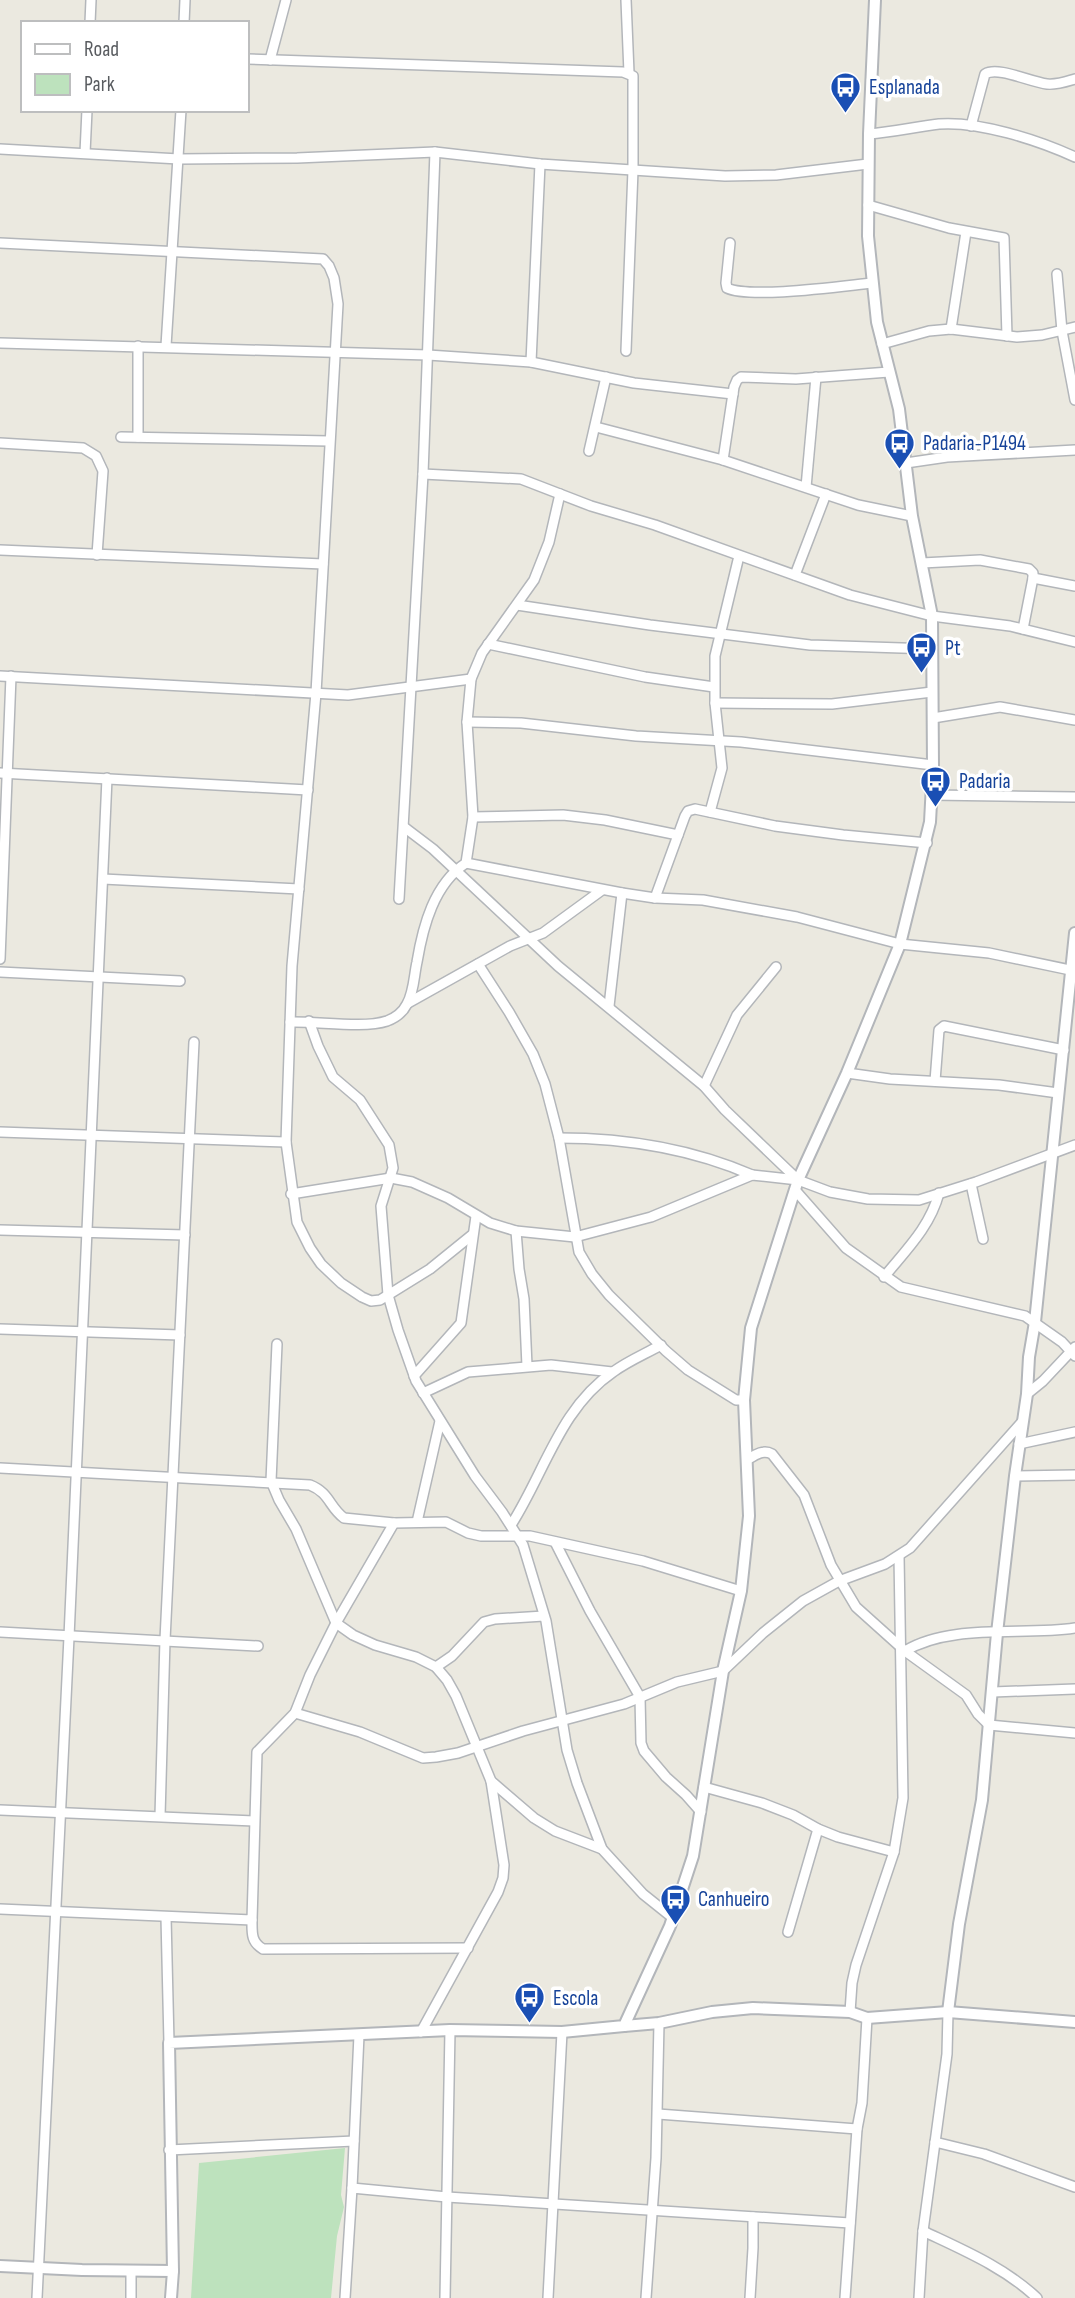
<svg xmlns="http://www.w3.org/2000/svg" width="1075" height="2298" font-family="'Sofia Sans Condensed',sans-serif">
<style>
.green{fill:#bde2bd}
.lines{fill:none;stroke-linecap:round;stroke-linejoin:round}
.minor-casing{stroke:#b3b6ba;stroke-width:12}
.tertiary-casing{stroke:#b3b6ba;stroke-width:14}
.minor{stroke:#fff;stroke-width:9}
.tertiary{stroke:#fff;stroke-width:10}
.labels{text-anchor:middle;stroke-width:7;stroke-linejoin:round;paint-order:stroke}
.transit-label{font-size:21px;fill:#164399;stroke:#fff;text-anchor:start}
</style>
<rect width="100%" height="100%" fill="#ebe9e0"/>
<polygon class="green" points="345,2148 341,2195 344,2207 337,2236 331,2298 191,2298 199,2163"/>
<g class="lines">
<defs>
<g id="minor">
<polyline points="626,0 629,73"/>
<polyline points="90,23 91,0"/>
<polyline points="184,23 185,0"/>
<polyline points="247,59 623,72 633,76 633,170 626,351"/>
<polyline points="270,60 286,0"/>
<path d="M971,126l14,-52c13,-8 45,8 62,10 10,1 18,-2 28,-5"/>
<path d="M869,134c23,-2 46,-7 70,-10 40,-3 99,16 136,33"/>
<polyline points="0,149 179,159 297,158 435,152 540,164 725,176 776,175 868,164"/>
<polyline points="85,153 87,110"/>
<polyline points="868,205 949,228 1004,238 1007,336"/>
<polyline points="0,243 323,259 329,266 334,278 338,304 316,693 292,966 286,1142 297,1222 310,1248 321,1264 341,1283 362,1297 371,1301 380,1300 430,1269 472,1235"/>
<path d="M730,243l-4,40 1,5c23,11 115,-2 145,-5"/>
<polyline points="1057,274 1062,331 1075,400"/>
<polyline points="951,329 966,232"/>
<polyline points="0,343 428,355 531,362 634,383 733,394"/>
<polyline points="882,344 929,331 951,329 1017,337 1042,335 1075,327"/>
<polyline points="138,346 138,437"/>
<polyline points="166,346 181,110"/>
<polyline points="531,362 540,164"/>
<polyline points="596,427 723,460 858,505 912,516"/>
<polyline points="121,437 329,441"/>
<polyline points="0,443 83,448 96,456 103,471 97,555"/>
<polyline points="589,451 606,377"/>
<polyline points="723,460 734,387 737,380 741,377 796,379 889,372"/>
<polyline points="906,463 947,457 1075,450"/>
<polyline points="423,474 521,479 591,506 655,525 850,595 932,616 1010,626 1075,642"/>
<polyline points="806,487 816,377"/>
<polyline points="0,550 323,564"/>
<polyline points="922,563 980,560 1029,569 1033,573 1033,578 1023,629"/>
<polyline points="795,575 826,494"/>
<polyline points="1033,578 1075,586"/>
<polyline points="517,605 650,625 810,645 932,649"/>
<polyline points="488,644 645,677 714,687"/>
<polyline points="0,676 348,695 471,679"/>
<polyline points="715,703 832,704 932,692"/>
<polyline points="933,718 1000,707 1075,720"/>
<polyline points="467,722 521,723 636,736 741,742 933,765"/>
<polyline points="0,773 308,790"/>
<polyline points="931,795 1075,797"/>
<polyline points="710,812 722,768 715,703 715,656 739,556"/>
<polyline points="473,817 563,815 605,820 678,835"/>
<polyline points="404,827 433,849 558,966 704,1086 725,1110 797,1179"/>
<polyline points="466,863 622,893 655,898 703,900 797,917 900,944 989,953 1075,971"/>
<polyline points="103,879 299,889"/>
<polyline points="655,898 685,816 688,811 695,809 775,826 843,835 927,843"/>
<polyline points="399,899 423,474 435,152"/>
<polyline points="0,959 11,676"/>
<polyline points="478,964 509,1012 533,1054 545,1084 559,1138 579,1252 592,1274 609,1295 666,1351 688,1370 736,1400 744,1400"/>
<polyline points="0,972 180,981"/>
<polyline points="408,1003 510,946 543,933 602,890"/>
<polyline points="609,1006 622,893"/>
<polyline points="309,1021 318,1046 333,1077 360,1100 389,1145 393,1168 381,1206 388,1295 398,1330 416,1381 475,1476 502,1512 523,1545 546,1621 567,1750 577,1783 602,1849 643,1894 673,1918"/>
<path d="M290,1022c28,-1 73,7 97,-1 8,-3 16,-9 20,-17 7,-12 7,-29 10,-42 6,-36 17,-78 49,-99l7,-46 -6,-95 4,-43 11,-26 52,-73 15,-38 11,-48"/>
<polyline points="847,1073 890,1079 999,1085 1058,1093"/>
<polyline points="935,1081 939,1030 944,1026 1064,1050"/>
<polyline points="704,1086 737,1015 776,967"/>
<polyline points="0,1132 286,1142"/>
<path d="M559,1138c65,0 133,11 193,37"/>
<polyline points="971,1184 983,1239"/>
<polyline points="795,1190 846,1248 901,1287 1025,1316 1062,1342 1075,1356"/>
<polyline points="291,1194 391,1178 412,1182 448,1198 490,1223 516,1231 575,1237 651,1217 752,1175 798,1180 830,1192 868,1199 919,1200 976,1182 1075,1145"/>
<polyline points="0,1230 185,1235"/>
<polyline points="516,1231 519,1269 524,1299 527,1366"/>
<path d="M884,1277c22,-27 46,-50 55,-84"/>
<polyline points="0,1329 180,1335"/>
<polyline points="277,1344 271,1481 279,1500 296,1529 336,1623 353,1635 375,1645 416,1657 436,1667 447,1680 456,1696 491,1781 534,1818 555,1831 602,1849"/>
<polyline points="414,1376 461,1323 476,1216"/>
<polyline points="423,1393 468,1372 551,1365 612,1372"/>
<polyline points="1027,1394 1043,1381 1075,1347"/>
<polyline points="1019,1444 1075,1432"/>
<path d="M747,1460c8,-5 16,-11 25,-6l32,41 27,70 25,42 49,44 61,44 12,19 11,11 86,8"/>
<path d="M0,1468l310,17c20,8 19,22 34,33l50,5 52,-1 22,11 13,3h49l113,25 98,30"/>
<polyline points="1015,1476 1075,1475"/>
<polyline points="417,1522 440,1421"/>
<path d="M511,1525c33,-51 49,-117 102,-153 15,-11 32,-18 48,-27"/>
<polyline points="555,1542 590,1611 640,1697 641,1743 644,1751 666,1777 686,1795 701,1812"/>
<polyline points="0,1632 258,1646"/>
<path d="M905,1651c46,-28 118,-15 170,-23"/>
<polyline points="436,1667 452,1656 484,1622 495,1619 544,1616"/>
<polyline points="993,1692 1075,1689"/>
<polyline points="295,1713 360,1732 423,1758 436,1757 458,1753 523,1731 624,1704 677,1682 723,1671 763,1633 803,1601 839,1581 885,1564 910,1548 1022,1422"/>
<polyline points="704,1787 762,1803 793,1815 818,1829 838,1837 894,1852"/>
<polyline points="0,1810 254,1821"/>
<polyline points="160,1816 165,1640 194,1042"/>
<polyline points="0,1909 252,1920 257,1752 295,1713 310,1675 336,1623 394,1523"/>
<polyline points="166,1917 169,2043"/>
<path d="M252,1920c0,13 -1,22 11,29l205,-1"/>
<polyline points="788,1932 818,1829"/>
<polyline points="850,2012 852,1983 856,1965 894,1852 903,1798 899,1556"/>
<polyline points="421,2032 498,1892 503,1878 504,1865 491,1781"/>
<polyline points="658,2114 857,2129"/>
<polyline points="935,2142 984,2154 1075,2187"/>
<polyline points="169,2150 354,2141"/>
<polyline points="352,2188 447,2197 850,2223"/>
<path d="M923,2231c40,19 81,36 114,67"/>
<polyline points="37,2298 69,1637 107,778"/>
<polyline points="131,2298 131,2271"/>
<polyline points="345,2298 352,2188 359,2035"/>
<polyline points="445,2298 450,2030"/>
<polyline points="548,2298 562,2032"/>
<polyline points="646,2298 656,2158 659,2023"/>
<polyline points="750,2298 753,2248 753,2217"/>
<polyline points="845,2298 857,2129 862,2103 867,2018"/>
<polyline points="919,2298 923,2231 947,2054 948,2012"/>
</g>
<g id="tertiary">
<polyline points="948,2012 959,1924 982,1800 997,1633 1015,1476 1027,1394 1029,1357 1035,1322 1075,933"/>
<polyline points="624,2026 659,2023 712,2012 753,2008 850,2012 867,2018 948,2012 1075,2022"/>
<polyline points="0,2266 82,2270 173,2271"/>
<polyline points="171,2298 173,2271 169,2043 450,2030 562,2032 624,2026 670,1926 693,1856 723,1671 741,1591 749,1516 744,1400 751,1328 798,1180 847,1073 900,944 930,822 933,765 932,616 912,516 899,409 877,322 868,236 869,134 875,0"/>
</g>
</defs>
<use href="#minor" class="minor-casing"/>
<use href="#tertiary" class="tertiary-casing"/>
<use href="#minor" class="minor"/>
<use href="#tertiary" class="tertiary"/>
</g>
<defs>
<symbol id="bus-pin" viewBox="-11 -11 22 30"><path d="M0 17L-7.5 6A9.5 9.5 0 1 1 7.5 6Z" fill="#1a4fb4" stroke="#fff"/><path d="M-5-6H5V4H4V6H2V4H-2V6H-4V4H-5ZM-3.5-4V0h7V-4ZM-3.5 1.2v1.5H-2V1.2ZM2 1.2v1.5H3.5V1.2Z" fill="#fff"/></symbol>
</defs>
<g fill-rule="evenodd">
<use href="#bus-pin" x="828" y="70" width="35" height="47"/>
<use href="#bus-pin" x="882" y="426" width="35" height="47"/>
<use href="#bus-pin" x="904" y="630" width="35" height="47"/>
<use href="#bus-pin" x="918" y="764" width="35" height="47"/>
<use href="#bus-pin" x="658" y="1882" width="35" height="47"/>
<use href="#bus-pin" x="512" y="1980" width="35" height="47"/>
</g>
<g class="labels">
<g class="transit-label">
<text x="869" y="94">Esplanada</text>
<text x="923" y="450">Padaria-P1494</text>
<text x="945" y="655">Pt</text>
<text x="959" y="788">Padaria</text>
<text x="698" y="1906">Canhueiro</text>
<text x="553" y="2005">Escola</text>
</g>
</g>
<rect x="21" y="21" width="228" height="91" fill="#ffffff" stroke="#bdbebf" stroke-width="2"/>
<rect x="35" y="44" width="35" height="10" fill="#ffffff" stroke="#bdbebf" stroke-width="2"/>
<text x="84" y="56" font-size="21" fill="#595c60">Road</text>
<rect x="35" y="74" width="35" height="21" fill="#bde2bd" stroke="#bdbebf" stroke-width="2"/>
<text x="84" y="91" font-size="21" fill="#595c60">Park</text>
</svg>
